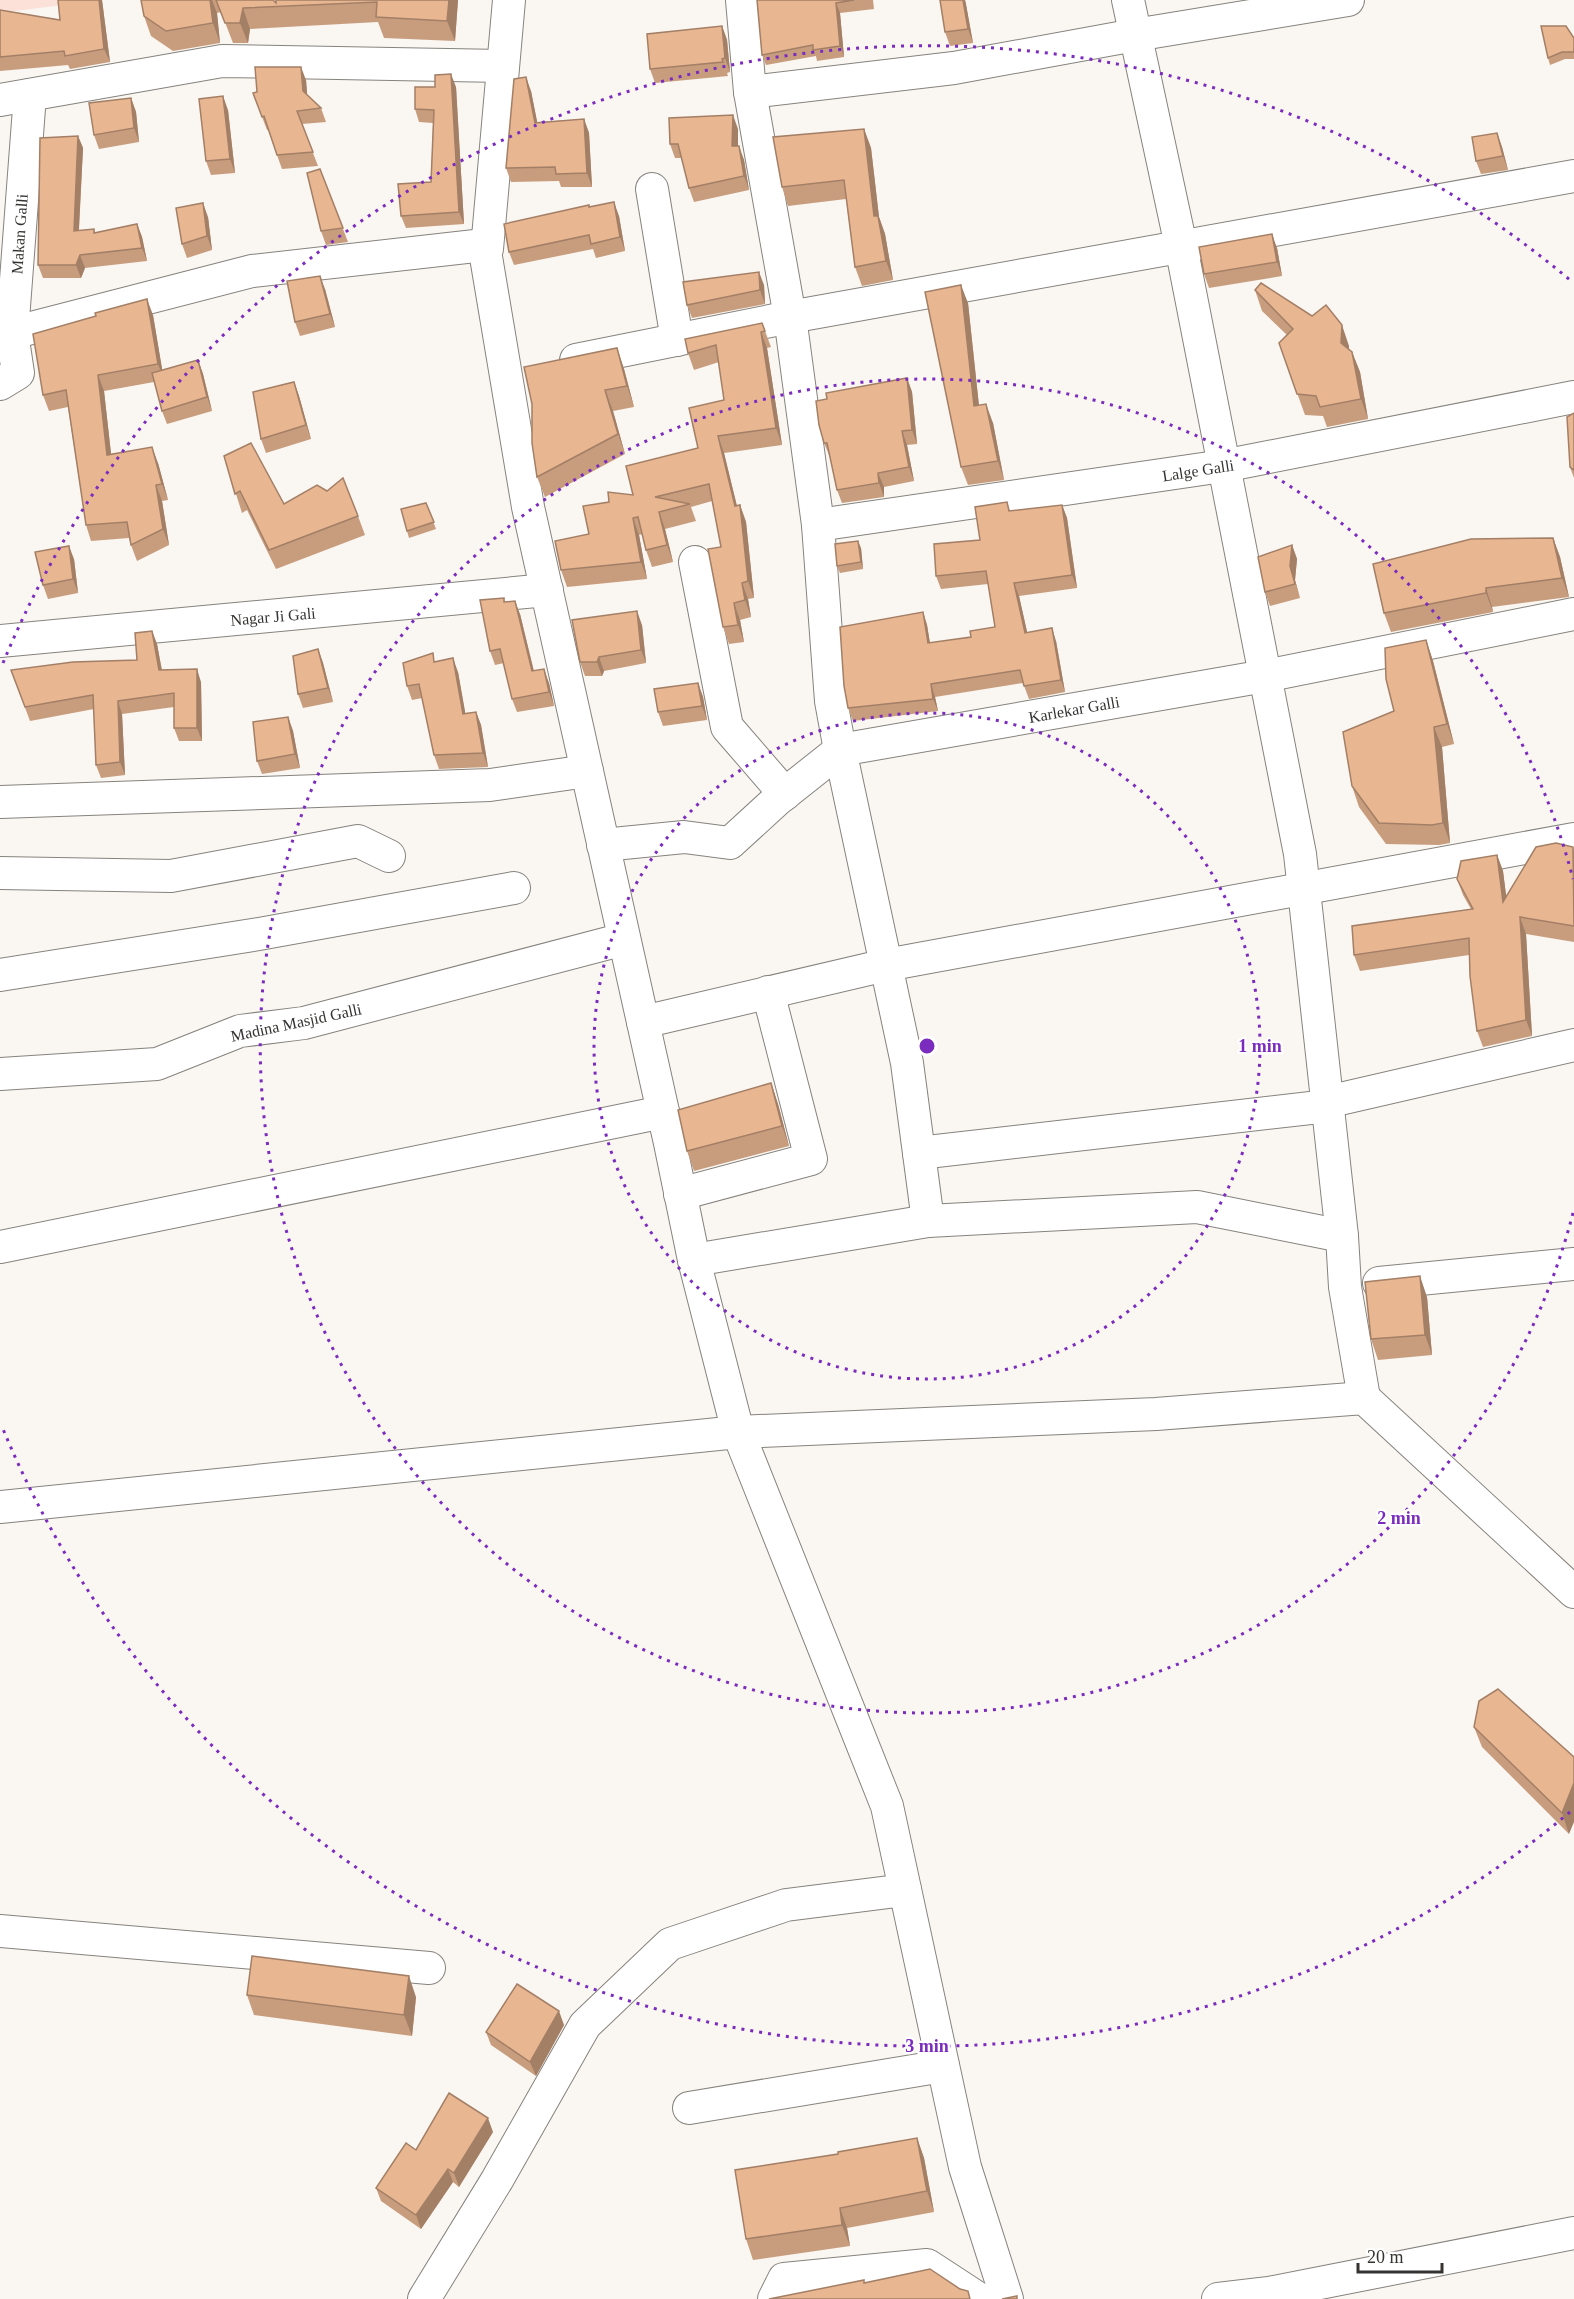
<svg xmlns="http://www.w3.org/2000/svg" width="1574" height="2299" font-family="'Times New Roman',serif">
<style>
.green{fill:#fce1d9}
.lines{fill:none;stroke-linecap:round;stroke-linejoin:round}
.minor-casing{stroke:#86837e;stroke-width:34}
.minor{stroke:#fff;stroke-width:32}
.wall{fill:#c89d7e}
.shaded-wall{fill:#a37f66}
.building{fill:#e9b692;stroke:#a37f66;stroke-width:1.5}
.ring{fill:none;stroke:#7b2cbf;stroke-width:3;stroke-dasharray:3 6}
.labels{text-anchor:middle;stroke-width:4.5;stroke-linejoin:round;paint-order:stroke}
.street-label{font-size:16px;fill:#343331;stroke:#fff}
.centre{fill:#7b2cbf;stroke:#fff;stroke-width:3}
.ring-label{font-size:18px;text-anchor:middle;font-weight:bold;fill:#7b2cbf;stroke:#fff;stroke-width:4.5;stroke-linejoin:round;paint-order:stroke}
</style>
<rect width="100%" height="100%" fill="#faf6f1"/>
<polygon class="green" points="0,0 101,0 0,13"/>
<g class="lines">
<defs>
<g id="minor">
<polyline points="509,0 487,249 484,245 528,507 670,1143 694,1260 738,1432 887,1806 965,2167 1007,2299"/>
<polyline points="742,0 750,92 790,317 818,525 831,701 840,750 907,1063 928,1221"/>
<polyline points="1128,0 1181,246 1300,854 1342,1236 1345,1287 1364,1398"/>
<polyline points="750,92 954,68 1135,35 1348,0"/>
<polyline points="0,100 222,61 503,66"/>
<polyline points="652,189 677,340"/>
<polyline points="12,333 252,271 484,245"/>
<polyline points="576,360 790,317 1574,176"/>
<polyline points="0,384 18,373 12,333 30,95"/>
<polyline points="818,525 1223,466 1574,397"/>
<polyline points="695,562 727,727 785,794"/>
<polyline points="0,641 547,590"/>
<polyline points="0,802 490,785 587,771"/>
<polyline points="603,845 684,837 730,843 777,800 840,750 1265,676 1574,614"/>
<polyline points="0,873 171,876 358,841 389,856"/>
<polyline points="0,975 259,934 514,888"/>
<polyline points="643,1022 886,965 1574,839"/>
<polyline points="0,1074 157,1064 240,1031 304,1023 624,939"/>
<polyline points="1327,1102 1574,1045"/>
<polyline points="919,1153 1328,1106"/>
<polyline points="680,1194 811,1159 768,992"/>
<polyline points="0,1247 663,1112"/>
<polyline points="694,1260 928,1221 1197,1207 1342,1236"/>
<polyline points="1379,1283 1574,1264"/>
<polyline points="0,1507 738,1432 1156,1414 1364,1398 1574,1592"/>
<polyline points="0,1931 429,1968"/>
<polyline points="689,2108 943,2066"/>
<polyline points="424,2299 497,2180 585,2025 670,1944 786,1905 905,1890"/>
<polyline points="774,2299 784,2279 927,2265 979,2299"/>
<polyline points="1218,2299 1269,2293 1574,2233"/>
</g>
</defs>
<use href="#minor" class="minor-casing"/>
<use href="#minor" class="minor"/>
</g>
<g class="wall">
<polygon points="58,0 102,0 110,62 70,69 68,65 0,71 0,10 60,20"/>
<polygon points="141,0 273,0 276,3 458,0 455,41 384,38 378,22 250,29 248,43 233,43 221,12 217,13 220,43 173,51 151,36 144,16"/>
<polygon points="757,0 873,0 874,9 840,13 844,57 817,61 816,56 766,65 762,55"/>
<polygon points="940,0 965,0 973,43 950,46 945,32"/>
<polygon points="722,26 727,40 730,72 727,73 728,76 655,83 650,69"/>
<polygon points="1574,38 1574,59 1565,59 1550,65 1548,58"/>
<polygon points="306,80 307,95 321,108 326,122 302,124 318,166 282,169 268,130 267,130 253,93"/>
<polygon points="456,87 464,224 406,228 401,216 431,182 433,123 419,122 415,109"/>
<polygon points="531,91 537,122 584,119 589,133 592,187 561,187 559,181 511,182 506,168"/>
<polygon points="131,98 136,112 139,142 99,149 94,135"/>
<polygon points="228,110 235,173 211,175 206,161"/>
<polygon points="738,129 738,146 744,160 749,190 694,202 689,188 682,158 675,158 670,144"/>
<polygon points="864,129 871,148 879,217 885,234 893,280 862,286 855,267 846,199 788,206 782,187"/>
<polygon points="1497,133 1502,147 1508,170 1481,174 1476,161"/>
<polygon points="78,136 83,148 79,231 94,229 95,233 137,224 142,237 147,261 85,268 81,278 43,278 38,265"/>
<polygon points="320,169 348,242 326,245 321,231"/>
<polygon points="590,206 619,216 625,251 596,258 593,249 514,265 509,252"/>
<polygon points="208,217 212,250 187,258 182,244"/>
<polygon points="1277,248 1282,276 1209,288 1204,274"/>
<polygon points="764,285 765,304 692,318 687,305"/>
<polygon points="325,289 335,327 300,336 295,322"/>
<polygon points="1255,290 1349,346 1349,350 1352,352 1360,372 1368,419 1327,427 1323,416 1305,415 1279,343 1287,335 1262,311"/>
<polygon points="968,303 979,406 993,423 1004,480 968,485 961,467"/>
<polygon points="153,315 162,370 198,360 203,374 212,411 167,424 162,411 154,382 104,391 111,454 158,463 168,500 162,501 169,545 137,561 131,545 129,538 91,541 86,525 68,407 49,411 43,395"/>
<polygon points="762,323 771,347 767,348 782,445 724,453 737,506 740,505 746,522 754,598 748,599 751,617 740,620 744,642 729,644 723,627 721,547 712,501 691,507 696,521 665,529 673,562 652,567 646,550 643,534 639,535 647,579 567,587 561,570 589,534 609,502 633,495 698,448 724,400 719,362 694,370 688,353"/>
<polygon points="617,348 624,369 634,407 613,411 625,454 545,497 537,477"/>
<polygon points="907,378 912,392 917,444 907,445 914,481 884,487 884,497 842,503 837,490 830,457 824,443 827,399"/>
<polygon points="294,382 299,396 311,439 266,453 261,439"/>
<polygon points="1574,413 1574,478 1570,467"/>
<polygon points="224,456 284,504 358,516 365,535 276,569 247,510 242,513"/>
<polygon points="1007,502 1010,511 1062,505 1067,518 1077,588 1019,596 1027,632 1056,641 1065,692 1029,699 1023,683 935,697 938,711 853,721 848,708 923,612 927,625 930,643 971,637 995,627 988,584 941,589 936,576 980,540"/>
<polygon points="426,503 436,529 409,538 407,531"/>
<polygon points="1553,538 1560,557 1569,597 1492,607 1493,612 1391,632 1384,613"/>
<polygon points="1292,545 1297,559 1295,580 1300,598 1270,606 1265,592"/>
<polygon points="861,548 863,569 840,573 837,566"/>
<polygon points="74,559 78,593 48,599 43,585"/>
<polygon points="504,598 505,602 520,614 534,671 549,683 554,706 517,712 512,699 504,663 495,665 490,651"/>
<polygon points="642,625 646,663 604,671 602,676 585,676 580,662"/>
<polygon points="152,631 157,644 162,670 201,682 202,741 179,741 174,728 174,707 122,714 125,775 101,778 96,765 94,709 30,721 11,670 137,660"/>
<polygon points="1426,640 1433,661 1454,744 1442,747 1450,843 1439,845 1386,844 1359,807 1352,786 1394,711"/>
<polygon points="318,649 323,663 333,702 303,708 298,694"/>
<polygon points="436,661 458,672 465,713 476,712 481,725 488,767 439,769 434,755 422,698 412,700 407,686"/>
<polygon points="698,683 703,697 707,720 663,726 658,712"/>
<polygon points="288,717 293,731 300,768 262,774 257,761"/>
<polygon points="1574,852 1574,942 1526,934 1532,1036 1483,1047 1477,1031 1469,955 1360,971 1354,955 1471,909 1463,895 1457,879 1497,855 1503,871 1506,896"/>
<polygon points="771,1083 778,1104 789,1146 694,1171 687,1151"/>
<polygon points="1427,1297 1432,1355 1378,1360 1371,1339"/>
<polygon points="1474,1727 1574,1757 1569,1834 1482,1747"/>
<polygon points="247,1995 416,1997 412,2036 254,2015"/>
<polygon points="564,2025 536,2076 491,2045 486,2032"/>
<polygon points="493,2132 459,2187 453,2182 421,2229 381,2201 376,2188 416,2150"/>
<polygon points="917,2138 924,2158 934,2212 847,2228 850,2246 753,2260 746,2239 838,2154"/>
</g>
<g class="shaded-wall">
<polygon points="99,0 102,0 110,62 104,49"/>
<polygon points="210,0 212,0 217,13 220,43 213,23"/>
<polygon points="449,0 458,0 455,41 447,21"/>
<polygon points="963,0 965,0 966,4 973,43 968,29"/>
<polygon points="836,3 840,13 844,57 840,46"/>
<polygon points="243,8 250,29 248,43 240,23"/>
<polygon points="722,26 727,40 730,72 725,58"/>
<polygon points="301,67 306,80 308,105 303,91"/>
<polygon points="451,74 456,87 464,224 459,212"/>
<polygon points="526,77 531,91 540,136 535,123"/>
<polygon points="223,96 228,110 235,173 230,159"/>
<polygon points="131,98 136,112 139,142 134,128"/>
<polygon points="733,115 738,129 738,160 732,146"/>
<polygon points="584,119 589,133 592,187 587,173"/>
<polygon points="864,129 871,148 879,217 885,234 893,280 886,261 874,216"/>
<polygon points="1497,133 1502,147 1508,170 1503,156"/>
<polygon points="78,136 83,148 78,244 74,231"/>
<polygon points="739,146 744,160 749,190 744,176"/>
<polygon points="614,202 619,216 625,251 620,237"/>
<polygon points="203,203 208,217 212,250 207,236"/>
<polygon points="137,224 142,237 147,261 142,248"/>
<polygon points="1272,234 1277,248 1282,276 1277,262"/>
<polygon points="80,255 85,268 81,278 76,265"/>
<polygon points="759,272 764,285 765,304 760,290"/>
<polygon points="320,276 325,289 335,327 330,314"/>
<polygon points="961,285 968,303 981,425 974,406"/>
<polygon points="147,299 153,315 164,380 158,364"/>
<polygon points="1342,325 1349,346 1348,363 1341,343"/>
<polygon points="761,332 767,348 782,445 776,428"/>
<polygon points="617,348 624,369 634,407 627,386"/>
<polygon points="1352,352 1360,372 1368,419 1361,399"/>
<polygon points="198,360 203,374 212,411 207,397"/>
<polygon points="98,375 104,391 113,471 107,455"/>
<polygon points="907,378 912,392 917,444 912,430"/>
<polygon points="294,382 299,396 311,439 306,425"/>
<polygon points="605,390 613,411 625,454 618,434"/>
<polygon points="986,404 993,423 1004,480 998,461"/>
<polygon points="902,431 907,445 914,481 909,467"/>
<polygon points="718,436 724,453 741,523 735,506"/>
<polygon points="152,447 158,463 168,500 162,484"/>
<polygon points="878,473 884,487 884,497 879,483"/>
<polygon points="156,485 162,501 169,545 163,529"/>
<polygon points="740,505 746,522 754,598 748,581"/>
<polygon points="1062,505 1067,518 1077,588 1072,575"/>
<polygon points="659,512 665,529 673,562 667,545"/>
<polygon points="633,518 639,535 647,579 641,562"/>
<polygon points="1553,538 1560,557 1569,597 1562,578"/>
<polygon points="858,541 861,548 863,569 861,562"/>
<polygon points="1292,545 1297,559 1295,580 1300,598 1290,566"/>
<polygon points="69,546 74,559 78,593 73,579"/>
<polygon points="742,583 748,599 751,617 745,600"/>
<polygon points="1014,583 1019,596 1030,645 1025,633"/>
<polygon points="1486,588 1492,607 1493,612 1486,593"/>
<polygon points="515,601 520,614 537,685 532,671"/>
<polygon points="734,603 740,620 744,642 738,625"/>
<polygon points="637,611 642,625 646,663 641,650"/>
<polygon points="923,612 927,625 932,656 928,643"/>
<polygon points="1052,628 1056,641 1065,692 1061,680"/>
<polygon points="152,631 157,644 164,683 159,670"/>
<polygon points="1426,640 1433,661 1454,744 1447,724"/>
<polygon points="318,649 323,663 333,702 328,688"/>
<polygon points="599,657 604,671 602,676 597,662"/>
<polygon points="453,658 458,672 468,728 463,714"/>
<polygon points="197,669 201,682 202,741 197,728"/>
<polygon points="544,669 549,683 554,706 549,692"/>
<polygon points="698,683 703,697 707,720 702,706"/>
<polygon points="931,684 935,697 938,711 933,699"/>
<polygon points="118,701 122,714 125,775 120,762"/>
<polygon points="476,712 481,725 488,767 483,753"/>
<polygon points="288,717 293,731 300,768 295,754"/>
<polygon points="1434,727 1442,747 1450,843 1443,823"/>
<polygon points="1573,847 1574,852 1574,927 1574,926"/>
<polygon points="1497,855 1503,871 1509,918 1503,902"/>
<polygon points="1520,917 1526,934 1532,1036 1526,1020"/>
<polygon points="771,1083 778,1104 789,1146 782,1126"/>
<polygon points="1420,1276 1427,1297 1432,1355 1425,1335"/>
<polygon points="1574,1783 1574,1822 1569,1834 1562,1813"/>
<polygon points="409,1976 416,1997 412,2036 404,2015"/>
<polygon points="559,2011 564,2025 536,2076 530,2062"/>
<polygon points="488,2118 493,2132 459,2187 454,2173"/>
<polygon points="917,2138 924,2158 934,2212 927,2191"/>
<polygon points="448,2169 453,2182 421,2229 416,2215"/>
<polygon points="840,2208 847,2228 850,2246 842,2225"/>
</g>
<g class="building">
<polygon points="58,0 99,0 104,49 65,56 64,51 0,57 0,10 60,20"/>
<polygon points="141,0 210,0 213,23 166,31 144,16"/>
<polygon points="216,0 273,0 276,3 276,0 449,0 447,21 376,17 377,2 243,8 240,23 225,23"/>
<polygon points="757,0 854,0 836,3 840,46 813,50 813,45 762,55"/>
<polygon points="940,0 963,0 968,29 945,32"/>
<polygon points="722,26 725,58 722,59 723,62 650,69 647,34"/>
<polygon points="1541,26 1566,26 1574,38 1574,52 1562,52 1548,58"/>
<polygon points="255,67 301,67 303,91 321,108 297,111 313,152 277,155 264,116 262,117 253,93 257,92"/>
<polygon points="451,74 459,212 401,216 398,184 431,182 434,110 415,109 415,87 435,87 435,75"/>
<polygon points="526,77 535,123 584,119 587,173 556,174 555,167 506,168 514,79"/>
<polygon points="223,96 230,159 206,161 199,99"/>
<polygon points="131,98 134,128 94,135 89,103"/>
<polygon points="733,115 732,146 739,146 744,176 689,188 678,144 670,144 669,118"/>
<polygon points="864,129 874,216 878,216 886,261 855,267 844,180 782,187 773,137"/>
<polygon points="1497,133 1503,156 1476,161 1472,137"/>
<polygon points="78,136 74,231 94,229 94,233 137,224 142,248 80,255 76,265 38,265 40,138"/>
<polygon points="320,169 343,228 321,231 307,173"/>
<polygon points="614,202 620,237 591,244 589,235 509,252 504,224 589,205 589,207"/>
<polygon points="203,203 207,236 182,244 176,208"/>
<polygon points="1272,234 1277,262 1204,274 1199,247"/>
<polygon points="759,272 760,290 687,305 683,282"/>
<polygon points="320,276 330,314 295,322 287,281"/>
<polygon points="1261,283 1312,316 1326,305 1342,325 1341,343 1352,352 1361,399 1320,407 1316,396 1297,394 1279,343 1293,329 1255,290"/>
<polygon points="961,285 974,406 986,404 998,461 961,467 925,292"/>
<polygon points="147,299 158,364 98,375 107,455 152,447 162,484 156,485 163,529 131,545 127,522 86,525 66,390 43,395 33,334 96,316 95,313"/>
<polygon points="762,323 765,331 761,332 776,428 718,436 735,506 740,505 748,581 742,583 745,600 734,603 738,625 723,627 708,549 721,547 709,484 655,497 690,504 659,512 667,545 646,550 638,517 633,518 641,562 561,570 555,541 589,534 583,506 609,502 608,492 633,495 626,466 698,448 689,408 724,400 716,345 688,353 685,339"/>
<polygon points="617,348 627,386 605,390 618,434 537,477 532,443 532,404 524,367"/>
<polygon points="198,360 207,397 162,411 152,373"/>
<polygon points="907,378 912,430 902,431 909,467 878,473 879,483 837,490 827,443 824,443 819,425 816,401 827,399 826,393"/>
<polygon points="294,382 306,425 261,439 253,392"/>
<polygon points="1574,413 1574,470 1570,467 1567,417"/>
<polygon points="251,443 284,504 317,485 327,491 343,478 358,516 269,550 240,491 235,494 224,456"/>
<polygon points="1007,502 1009,511 1062,505 1072,575 1014,583 1025,633 1052,628 1061,680 1024,686 1020,670 931,684 933,699 848,708 844,686 840,627 923,612 928,643 971,637 970,631 995,627 986,571 936,576 934,544 980,540 975,507"/>
<polygon points="426,503 434,522 407,531 401,509"/>
<polygon points="1553,538 1562,578 1486,588 1486,593 1384,613 1373,564 1471,539"/>
<polygon points="858,541 861,562 837,566 835,544"/>
<polygon points="1292,545 1290,566 1295,584 1265,592 1258,557"/>
<polygon points="69,546 73,579 43,585 35,552"/>
<polygon points="504,598 504,602 515,601 532,671 544,669 549,692 512,699 500,649 490,651 480,600"/>
<polygon points="637,611 641,650 599,657 597,662 580,662 572,620"/>
<polygon points="152,631 159,670 197,669 197,728 174,728 174,693 118,701 120,762 96,765 93,695 25,707 11,670 73,662 137,660 135,633"/>
<polygon points="1426,640 1447,724 1434,727 1443,823 1432,825 1379,823 1352,786 1343,732 1394,711 1386,679 1385,648"/>
<polygon points="318,649 328,688 298,694 293,656"/>
<polygon points="433,653 434,662 453,658 463,714 476,712 483,753 434,755 419,684 407,686 403,663"/>
<polygon points="698,683 702,706 658,712 654,689"/>
<polygon points="288,717 295,754 257,761 253,722"/>
<polygon points="1556,843 1573,847 1574,926 1520,917 1526,1020 1477,1031 1470,976 1469,938 1354,955 1352,926 1473,909 1457,879 1461,861 1497,855 1503,902 1536,847"/>
<polygon points="771,1083 782,1126 687,1151 678,1110"/>
<polygon points="1420,1276 1425,1335 1371,1339 1365,1282"/>
<polygon points="1498,1689 1574,1757 1574,1783 1562,1813 1474,1727 1479,1701"/>
<polygon points="252,1956 409,1976 404,2015 247,1995"/>
<polygon points="517,1984 559,2011 530,2062 486,2032"/>
<polygon points="449,2093 488,2118 454,2173 448,2169 416,2215 376,2188 406,2143 416,2150"/>
<polygon points="917,2138 927,2191 840,2208 842,2225 746,2239 735,2170 838,2154 838,2152"/>
<polygon points="930,2269 960,2289 968,2291 970,2299 769,2299 864,2280 864,2283"/>
<polygon points="1017,2296 1017,2299 1002,2299"/>
</g>
<g class="ring">
<circle cx="927" cy="1046" r="333"/>
<path d="M1573 1213A667 667 0 1 1 1573 879"/>
<path d="M1570 1812A1000 1000 0 0 1 3 1429M3 663A1000 1000 0 0 1 1570 280"/>
</g>
<g class="labels">
<g class="street-label">
<text transform="translate(19 234) rotate(-86)" y="6">Makan Galli</text>
<text transform="translate(1198 470) rotate(-9)" y="6">Lalge Galli</text>
<text transform="translate(273 616) rotate(-5)" y="6">Nagar Ji Gali</text>
<text transform="translate(1074 709) rotate(-10)" y="6">Karlekar Galli</text>
<text transform="translate(296 1022) rotate(-12)" y="6">Madina Masjid Galli</text>
</g>
</g>
<circle cx="927" cy="1046" r="9" class="centre"/>
<g class="ring-label">
<text x="1260" y="1052">1 min</text>
<text x="1399" y="1524">2 min</text>
<text x="927" y="2052">3 min</text>
</g>
<path d="M1358 2263v9h84v-9" fill="none" stroke="#343331" stroke-width="3"/>
<text x="1367" y="2263" font-size="18" fill="#343331" stroke="#ffffff" stroke-width="4.5" paint-order="stroke">20 m</text>
</svg>
